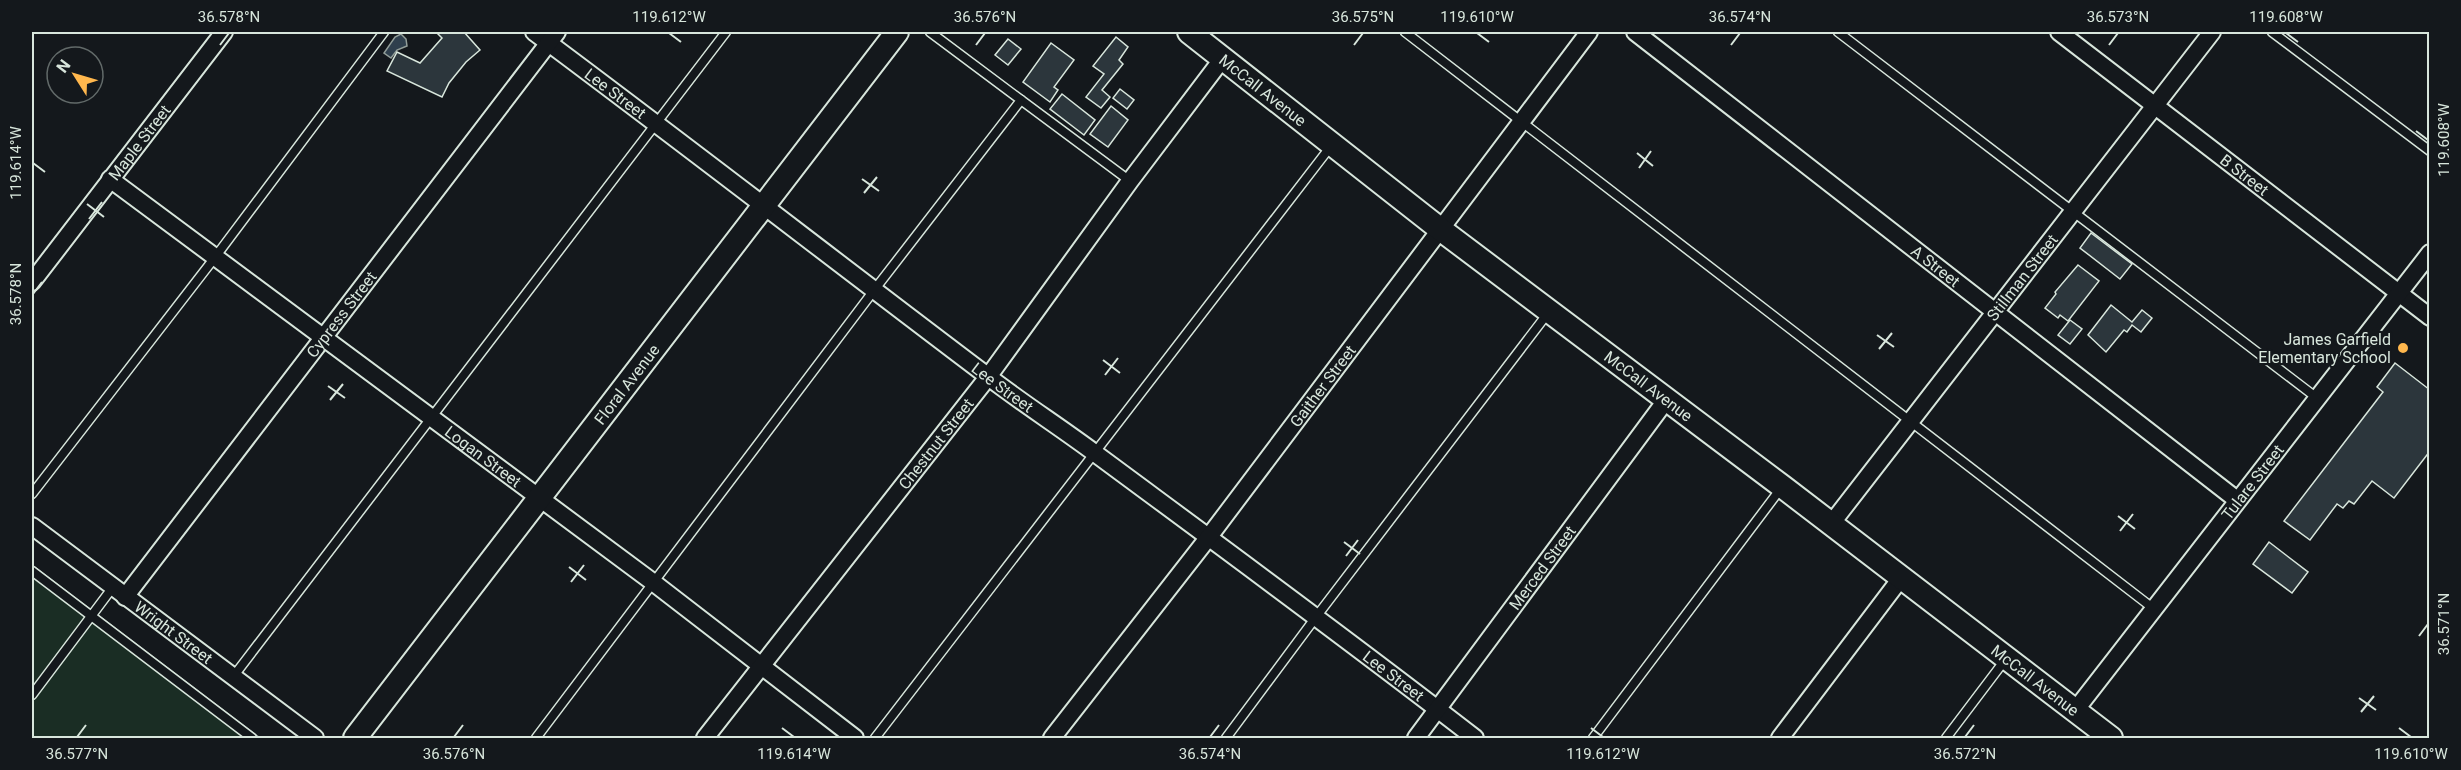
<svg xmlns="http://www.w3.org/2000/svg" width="2461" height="770" font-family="Roboto,sans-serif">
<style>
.green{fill:#1a2d24;stroke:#939e99;stroke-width:1.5}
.water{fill:#2f3f4d;stroke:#939e99;stroke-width:1.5}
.building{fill:#2c363c;stroke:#d8e6dc;stroke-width:1.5}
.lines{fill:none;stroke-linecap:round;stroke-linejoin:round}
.service-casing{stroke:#d8e6dc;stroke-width:11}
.minor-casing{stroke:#d8e6dc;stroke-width:20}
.secondary-casing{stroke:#d8e6dc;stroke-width:26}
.service{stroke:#14181c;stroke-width:8}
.minor{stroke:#14181c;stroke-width:16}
.secondary{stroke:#14181c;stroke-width:22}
.ticks{fill:none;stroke:#d8e6dc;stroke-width:2}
.poi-dot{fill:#ffb74d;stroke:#14181c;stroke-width:2}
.labels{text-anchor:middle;stroke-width:4.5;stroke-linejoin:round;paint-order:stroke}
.street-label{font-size:16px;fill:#d8e6dc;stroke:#14181c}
.poi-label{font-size:16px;fill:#d8e6dc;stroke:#14181c;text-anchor:end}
.neatline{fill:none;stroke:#d8e6dc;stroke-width:2}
.ticks-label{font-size:15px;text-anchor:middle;fill:#d8e6dc}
</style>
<rect width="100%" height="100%" fill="#14181c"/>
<polygon class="green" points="32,565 260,738 32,738"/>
<polygon class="water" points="401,34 406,39 407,46 397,50 391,58 384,53 395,37"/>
<g class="building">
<polygon points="436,32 464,32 480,50 466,62 449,83 442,97 387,71 397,52 420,63 442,38"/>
<polygon points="1116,37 1128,47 1119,60 1123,64 1102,90 1110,97 1101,108 1086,97 1104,74 1093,66"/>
<polygon points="1008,39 1021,49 1008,65 995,55"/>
<polygon points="1051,43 1074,60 1054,87 1058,90 1050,102 1023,82"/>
<polygon points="1120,89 1134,100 1127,109 1113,98"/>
<polygon points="1062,94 1095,120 1084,135 1050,109"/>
<polygon points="1111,106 1128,120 1108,147 1090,134"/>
<polygon points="2091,233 2132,264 2120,279 2080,248"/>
<polygon points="2078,265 2099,281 2068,321 2060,315 2058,318 2045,308 2056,294 2055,292"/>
<polygon points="2111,305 2132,322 2142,310 2152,318 2141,332 2132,325 2127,332 2124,330 2106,352 2088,335"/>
<polygon points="2070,320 2082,329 2070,344 2058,335"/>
<polygon points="2395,363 2430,390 2430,451 2394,498 2372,481 2354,504 2349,501 2343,508 2337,504 2310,540 2284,521 2383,392 2377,387"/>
<polygon points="2269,542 2308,572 2292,593 2253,564"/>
</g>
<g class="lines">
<defs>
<g id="service">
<polyline points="1405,32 2154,609"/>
<polyline points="1838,32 2317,398"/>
<polyline points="2272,32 2430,151"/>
<polyline points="1021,100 1130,181"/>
<polyline points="32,494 216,256 384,32"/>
<polyline points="32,571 252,738"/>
<polyline points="233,677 726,32"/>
<polyline points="32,695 113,587"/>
<polyline points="536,738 875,289 1021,100 930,32"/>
<polyline points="875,738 1331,146"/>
<polyline points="1226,738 1316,617 1548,313"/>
<polyline points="1593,738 1782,487"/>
<polyline points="1946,738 2005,660"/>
</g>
<g id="minor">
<path id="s1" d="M534,32c152,113 301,229 452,343 36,28 74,52 110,79 127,94 254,187 379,284"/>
<path id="s2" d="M1635,32l602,468"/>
<path id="s3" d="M2059,32l371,285"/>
<path id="s4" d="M110,179l544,404 201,155"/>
<path id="s5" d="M32,282l192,-250"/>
<path id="s6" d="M1831,524l381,-492"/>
<path id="s7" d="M32,526l283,212"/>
<path id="s8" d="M125,597l432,-565"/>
<path id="s9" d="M2074,712l356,-459"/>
<path id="s10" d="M705,738l283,-361 142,-196 93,-123"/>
<path id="s11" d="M1052,738l156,-200 381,-506"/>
<path id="s12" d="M1416,738l251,-339"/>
<polyline points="1780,738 1901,578"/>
</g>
<g id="secondary">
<path id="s13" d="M1189,32l251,197 343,258 328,251"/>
<path id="s14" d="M355,738l542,-706"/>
</g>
</defs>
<use href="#service" class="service-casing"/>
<use href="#minor" class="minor-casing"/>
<use href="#secondary" class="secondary-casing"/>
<use href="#service" class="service"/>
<use href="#minor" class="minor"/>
<use href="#secondary" class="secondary"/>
</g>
<path class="ticks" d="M669,33l12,9M1477,33l12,9M2286,33l12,9M220,45l9,-12M976,45l9,-12M1354,45l9,-12M1731,45l9,-12M2109,45l9,-12M2416,131l12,9M1637,153l16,13M33,163l12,9M1639,168l12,-17M862,179l17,12M864,193l13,-16M87,204l17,13M89,219l13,-17M33,294l9,-12M1877,335l17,12M1879,349l13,-16M1103,360l17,13M1105,375l13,-17M328,386l17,12M330,400l13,-16M2118,516l17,13M2120,531l13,-17M1344,542l16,12M1346,556l12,-16M569,567l17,13M571,582l13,-17M2419,636l9,-12M2359,698l17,12M2361,712l13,-16M782,728l12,9M1591,728l12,9M2399,728l12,9M77,737l9,-12M454,737l9,-12M1210,737l9,-12M1965,737l9,-12"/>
<circle class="poi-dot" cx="2403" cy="348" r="6"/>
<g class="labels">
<g class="street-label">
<text dy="6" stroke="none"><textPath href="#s13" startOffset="94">McCall Avenue</textPath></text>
<text dy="6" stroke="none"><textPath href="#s1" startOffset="102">Lee Street</textPath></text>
<text dy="6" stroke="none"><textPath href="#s5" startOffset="176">Maple Street</textPath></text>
<text dy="6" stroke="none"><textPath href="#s3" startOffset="234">B Street</textPath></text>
<text dy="6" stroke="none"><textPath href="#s2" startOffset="381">A Street</textPath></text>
<text dy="6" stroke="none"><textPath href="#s6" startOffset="312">Stillman Street</textPath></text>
<text dy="6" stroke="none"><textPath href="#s8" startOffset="356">Cypress Street</textPath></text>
<text dy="6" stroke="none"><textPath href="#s14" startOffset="446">Floral Avenue</textPath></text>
<text dy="6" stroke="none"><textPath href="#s11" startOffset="444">Gaither Street</textPath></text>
<text dy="6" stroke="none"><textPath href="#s13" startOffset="580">McCall Avenue</textPath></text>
<text dy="6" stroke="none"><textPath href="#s1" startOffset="588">Lee Street</textPath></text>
<text dy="6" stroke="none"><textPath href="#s10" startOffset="374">Chestnut Street</textPath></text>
<text dy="6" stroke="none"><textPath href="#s4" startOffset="465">Logan Street</textPath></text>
<text dy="6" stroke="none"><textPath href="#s9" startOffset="291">Tulare Street</textPath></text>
<text dy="6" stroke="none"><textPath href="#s12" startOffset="212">Merced Street</textPath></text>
<text dy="6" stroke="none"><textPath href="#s7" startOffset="177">Wright Street</textPath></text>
<text dy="6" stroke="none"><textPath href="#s1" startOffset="1074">Lee Street</textPath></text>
<text dy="6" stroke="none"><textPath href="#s13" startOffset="1066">McCall Avenue</textPath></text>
</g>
<g class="poi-label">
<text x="2391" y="345">James Garfield<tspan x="2391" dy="18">Elementary School</tspan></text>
</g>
</g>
<rect width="2461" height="770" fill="none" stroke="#14181c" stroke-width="66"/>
<g transform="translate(75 75) rotate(307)"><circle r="28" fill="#14181c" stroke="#626a69" stroke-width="1.5"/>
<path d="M0-4.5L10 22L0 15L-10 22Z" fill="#ffb74d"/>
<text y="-9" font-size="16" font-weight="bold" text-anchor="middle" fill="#d8e6dc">N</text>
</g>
<rect x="33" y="33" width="2395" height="704" class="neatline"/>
<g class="ticks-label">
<text x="229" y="22">36.578°N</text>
<text x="669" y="22">119.612°W</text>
<text x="985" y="22">36.576°N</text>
<text x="1363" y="22">36.575°N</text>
<text x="1477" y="22">119.610°W</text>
<text x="1740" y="22">36.574°N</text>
<text x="2118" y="22">36.573°N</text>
<text x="2286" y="22">119.608°W</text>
<text transform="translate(2444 140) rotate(-90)" y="5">119.608°W</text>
<text transform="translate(16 163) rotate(-90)" y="5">119.614°W</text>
<text transform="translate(16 294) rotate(-90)" y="5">36.578°N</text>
<text transform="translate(2444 624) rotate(-90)" y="5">36.571°N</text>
<text x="77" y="759">36.577°N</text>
<text x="454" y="759">36.576°N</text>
<text x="794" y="759">119.614°W</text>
<text x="1210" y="759">36.574°N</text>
<text x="1603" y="759">119.612°W</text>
<text x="1965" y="759">36.572°N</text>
<text x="2411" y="759">119.610°W</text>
</g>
</svg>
